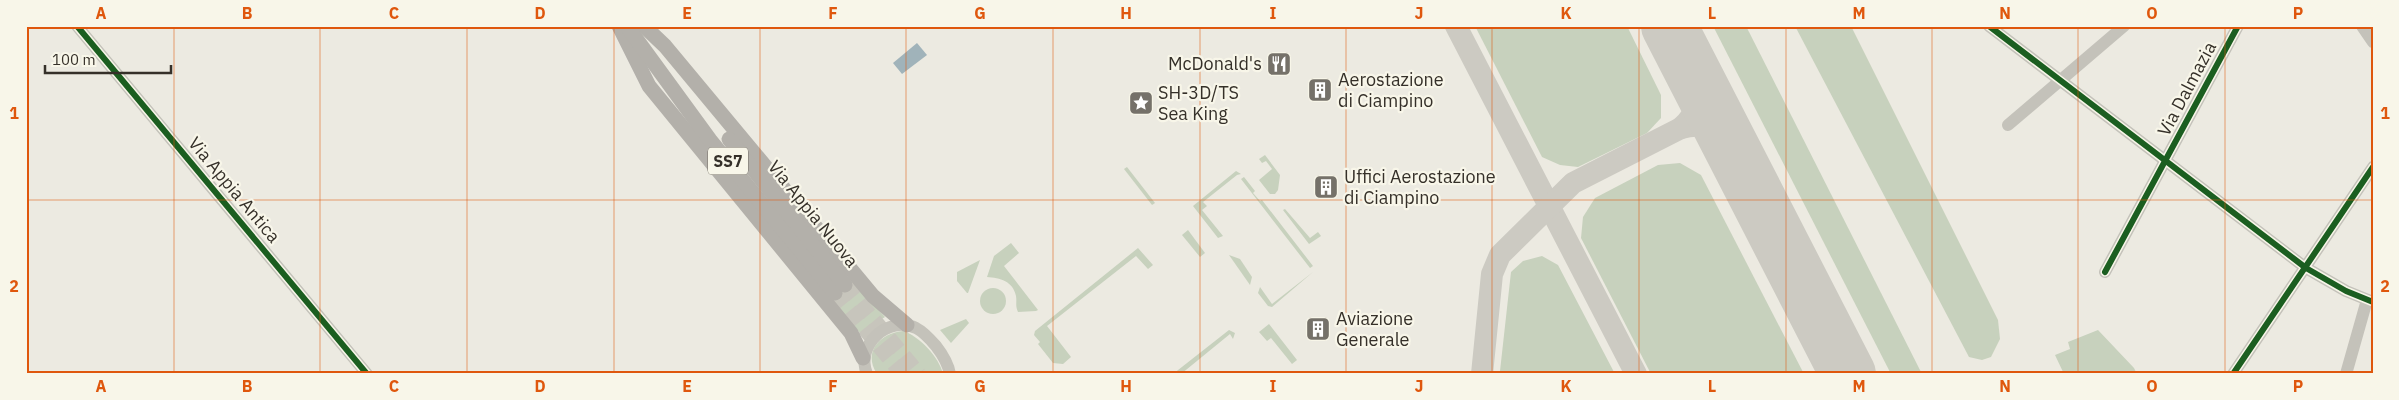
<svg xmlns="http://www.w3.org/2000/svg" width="2399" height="400" font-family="'IBM Plex Sans',sans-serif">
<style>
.green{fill:#c7d1bd}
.water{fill:#a0b3ba}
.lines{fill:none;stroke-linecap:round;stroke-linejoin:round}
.taxiway{stroke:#cccac2;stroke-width:22}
.runway{stroke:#cccac2;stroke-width:56}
.major-tunnel{stroke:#c7c5bc;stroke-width:15;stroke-dasharray:15 8;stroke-linecap:butt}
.minor{stroke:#c4c2ba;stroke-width:12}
.major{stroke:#b3b0aa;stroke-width:15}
.cycleway-casing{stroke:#f8f6e9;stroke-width:9}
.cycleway{stroke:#1b5e20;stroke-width:6}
.grid{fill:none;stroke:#df570d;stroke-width:1;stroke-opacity:0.55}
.labels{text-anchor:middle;stroke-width:4.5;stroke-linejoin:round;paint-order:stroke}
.shield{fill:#f8f6e9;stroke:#706b63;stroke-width:1}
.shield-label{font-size:16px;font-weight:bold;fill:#353029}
.poi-label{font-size:18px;fill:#353029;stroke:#f8f6e9;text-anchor:start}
.street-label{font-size:18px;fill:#353029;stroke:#f8f6e9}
.neatline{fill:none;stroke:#df570d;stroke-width:2}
.grid-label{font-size:16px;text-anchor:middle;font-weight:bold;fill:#df570d}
</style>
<rect width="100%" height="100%" fill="#eceae1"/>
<g class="green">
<polygon points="1475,26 1627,26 1661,95 1661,118 1647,133 1578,167 1560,165 1542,157"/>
<polygon points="1713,26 1746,26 1922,374 1891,374"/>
<polygon points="1795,26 1851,26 1998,320 2000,339 1991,357 1982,360 1969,357"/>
<polygon points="1265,155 1280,175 1278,190 1275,194 1270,194 1259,180 1272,169 1266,161 1262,163 1259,159"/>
<polygon points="1680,163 1701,175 1804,374 1651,374 1581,238 1583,217 1595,198 1658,165"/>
<polygon points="1127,167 1155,203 1152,205 1124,169"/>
<polygon points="1236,171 1241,174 1237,175 1203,202 1207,206 1202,210 1223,236 1218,238 1193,206"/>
<polygon points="1244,177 1255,191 1253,193 1260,201 1262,200 1313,266 1310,268 1241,179"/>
<polygon points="1285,209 1310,238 1318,232 1321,236 1309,244 1283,210"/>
<polygon points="1188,230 1205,253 1200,257 1182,235"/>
<path d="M1011,243l8,10 -15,13 34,44 -2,1 -18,1c-3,-6 -1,-10 -2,-16 -3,-15 -16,-18 -29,-19l7,-21z"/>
<polygon points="1138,248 1153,265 1148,269 1136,256 1047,326 1071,357 1063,364 1053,363 1038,344 1040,342 1034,335 1035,331"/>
<polygon points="1229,255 1240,259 1252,277 1250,285"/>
<polygon points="1542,256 1558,265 1615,374 1545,374 1543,371 1540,374 1502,374 1500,371 1511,272 1523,261"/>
<polygon points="980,260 968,293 967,293 957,281 957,272"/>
<polygon points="1313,272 1272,307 1268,306 1258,293 1260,287 1272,304"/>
<polygon points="851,280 885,317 872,325 863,337 831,298"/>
<circle cx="993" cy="301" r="13"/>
<polygon points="966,319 969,323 951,343 940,330"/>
<polygon points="1269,324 1297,360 1292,364 1271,338 1267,341 1259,332"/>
<polygon points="1229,330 1235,333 1233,339 1230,334 1181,374 1173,374"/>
<polygon points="2098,330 2134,368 2137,374 2064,374 2055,355 2070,349 2068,342"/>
<path d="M903,331c16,5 36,26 40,43h-66c-15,-23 4,-41 26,-43z"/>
</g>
<polygon class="water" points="917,43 927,55 902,74 893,63"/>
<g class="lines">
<g class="taxiway">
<polyline points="1456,26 1636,374"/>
<path d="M1681,128c28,-7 38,3 52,25"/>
<path d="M1482,374l10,-100 8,-19 73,-72 108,-55c18,-16 20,-33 12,-55"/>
</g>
<polyline class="runway" points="1669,26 1848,374"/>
<g class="major-tunnel">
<polyline points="845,285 919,374"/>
<polyline points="835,293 902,374"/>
</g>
<g class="minor">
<polyline points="77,26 367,374"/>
<polyline points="1989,26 2306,268 2346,291 2373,302"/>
<polyline points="2362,26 2373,42"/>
<polyline points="2008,125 2124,26"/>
<polyline points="2105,272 2238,26"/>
<path d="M867,374c-12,-29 21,-59 49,-46 8,4 14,11 20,18 7,9 12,17 14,28"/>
<polyline points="2233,374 2373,167"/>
<polyline points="2346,374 2367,300"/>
</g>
<g class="major">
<polyline points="619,26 649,86 851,333 863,358"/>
<polyline points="644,26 665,46 873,296 907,325"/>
<polyline points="629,29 710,140 835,293"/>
<polyline points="729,139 845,285"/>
</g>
<defs>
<g id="cycleway">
<polyline points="77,26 367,374"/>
<polyline points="1989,26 2306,268 2346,291 2373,302"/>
<polyline points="2105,272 2238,26"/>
<polyline points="2233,374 2373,167"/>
</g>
</defs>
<use href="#cycleway" class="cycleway-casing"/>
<use href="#cycleway" class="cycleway"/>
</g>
<path class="grid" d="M174,26v348M320,26v348M467,26v348M614,26v348M760,26v348M906,26v348M1053,26v348M1200,26v348M1346,26v348M1492,26v348M1639,26v348M1786,26v348M1932,26v348M2078,26v348M2225,26v348M26,200h2347"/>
<defs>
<symbol id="restaurant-square" viewBox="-11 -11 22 22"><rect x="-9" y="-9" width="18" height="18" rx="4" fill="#757169" stroke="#f8f6e9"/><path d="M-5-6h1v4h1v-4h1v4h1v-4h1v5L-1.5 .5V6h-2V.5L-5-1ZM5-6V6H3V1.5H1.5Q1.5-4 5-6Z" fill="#fff"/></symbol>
<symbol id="building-square" viewBox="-11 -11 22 22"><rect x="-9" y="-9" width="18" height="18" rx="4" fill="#757169" stroke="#f8f6e9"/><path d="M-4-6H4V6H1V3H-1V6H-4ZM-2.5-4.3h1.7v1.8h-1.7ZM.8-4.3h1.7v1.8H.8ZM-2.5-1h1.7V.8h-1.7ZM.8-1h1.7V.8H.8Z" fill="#fff"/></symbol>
<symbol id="sight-square" viewBox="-11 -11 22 22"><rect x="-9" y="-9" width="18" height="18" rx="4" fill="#757169" stroke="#f8f6e9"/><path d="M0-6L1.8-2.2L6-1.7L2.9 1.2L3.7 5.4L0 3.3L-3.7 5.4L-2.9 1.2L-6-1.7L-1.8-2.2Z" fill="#fff"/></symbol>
</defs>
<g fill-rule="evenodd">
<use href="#restaurant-square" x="1265" y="50" width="28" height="28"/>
<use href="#building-square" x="1306" y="76" width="28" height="28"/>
<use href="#sight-square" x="1127" y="89" width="28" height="28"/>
<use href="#building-square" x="1312" y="173" width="28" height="28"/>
<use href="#building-square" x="1304" y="315" width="28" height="28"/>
</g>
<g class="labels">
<rect class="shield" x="708" y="147.5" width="40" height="27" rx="4"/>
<g class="shield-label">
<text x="728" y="167">SS7</text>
</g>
<g class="poi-label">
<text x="1262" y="70" text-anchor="end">McDonald's</text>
<text x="1338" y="86">Aerostazione<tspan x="1338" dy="21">di Ciampino</tspan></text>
<text x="1158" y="99">SH-3D/TS<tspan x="1158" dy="21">Sea King</tspan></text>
<text x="1344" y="183">Uffici Aerostazione<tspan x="1344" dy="21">di Ciampino</tspan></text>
<text x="1336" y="325">Aviazione<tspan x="1336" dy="21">Generale</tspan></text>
</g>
<g class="street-label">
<text transform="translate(2187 89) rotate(-62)" y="6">Via Dalmazia</text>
<text transform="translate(234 190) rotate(50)" y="6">Via Appia Antica</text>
<text transform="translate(813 214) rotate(51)" y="6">Via Appia Nuova</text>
</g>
</g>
<rect width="2399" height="400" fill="none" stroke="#f8f6e9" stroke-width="55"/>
<path d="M45 65v8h126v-8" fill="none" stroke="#353029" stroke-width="2.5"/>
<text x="52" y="65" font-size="15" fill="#353029" stroke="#f8f6e9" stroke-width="4" paint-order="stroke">100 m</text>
<rect x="28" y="28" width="2344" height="344" class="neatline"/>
<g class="grid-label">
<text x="101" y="19">A</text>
<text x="247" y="19">B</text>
<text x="394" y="19">C</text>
<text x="540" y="19">D</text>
<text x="687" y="19">E</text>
<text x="833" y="19">F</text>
<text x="980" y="19">G</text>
<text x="1126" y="19">H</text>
<text x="1273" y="19">I</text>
<text x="1419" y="19">J</text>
<text x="1566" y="19">K</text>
<text x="1712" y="19">L</text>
<text x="1859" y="19">M</text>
<text x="2005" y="19">N</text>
<text x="2152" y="19">O</text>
<text x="2298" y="19">P</text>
<text x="14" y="119">1</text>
<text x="2385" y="119">1</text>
<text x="14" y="292">2</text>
<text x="2385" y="292">2</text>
<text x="101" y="392">A</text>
<text x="247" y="392">B</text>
<text x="394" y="392">C</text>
<text x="540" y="392">D</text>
<text x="687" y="392">E</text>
<text x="833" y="392">F</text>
<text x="980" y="392">G</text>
<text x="1126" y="392">H</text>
<text x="1273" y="392">I</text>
<text x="1419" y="392">J</text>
<text x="1566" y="392">K</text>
<text x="1712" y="392">L</text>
<text x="1859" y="392">M</text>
<text x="2005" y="392">N</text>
<text x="2152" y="392">O</text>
<text x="2298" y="392">P</text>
</g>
</svg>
